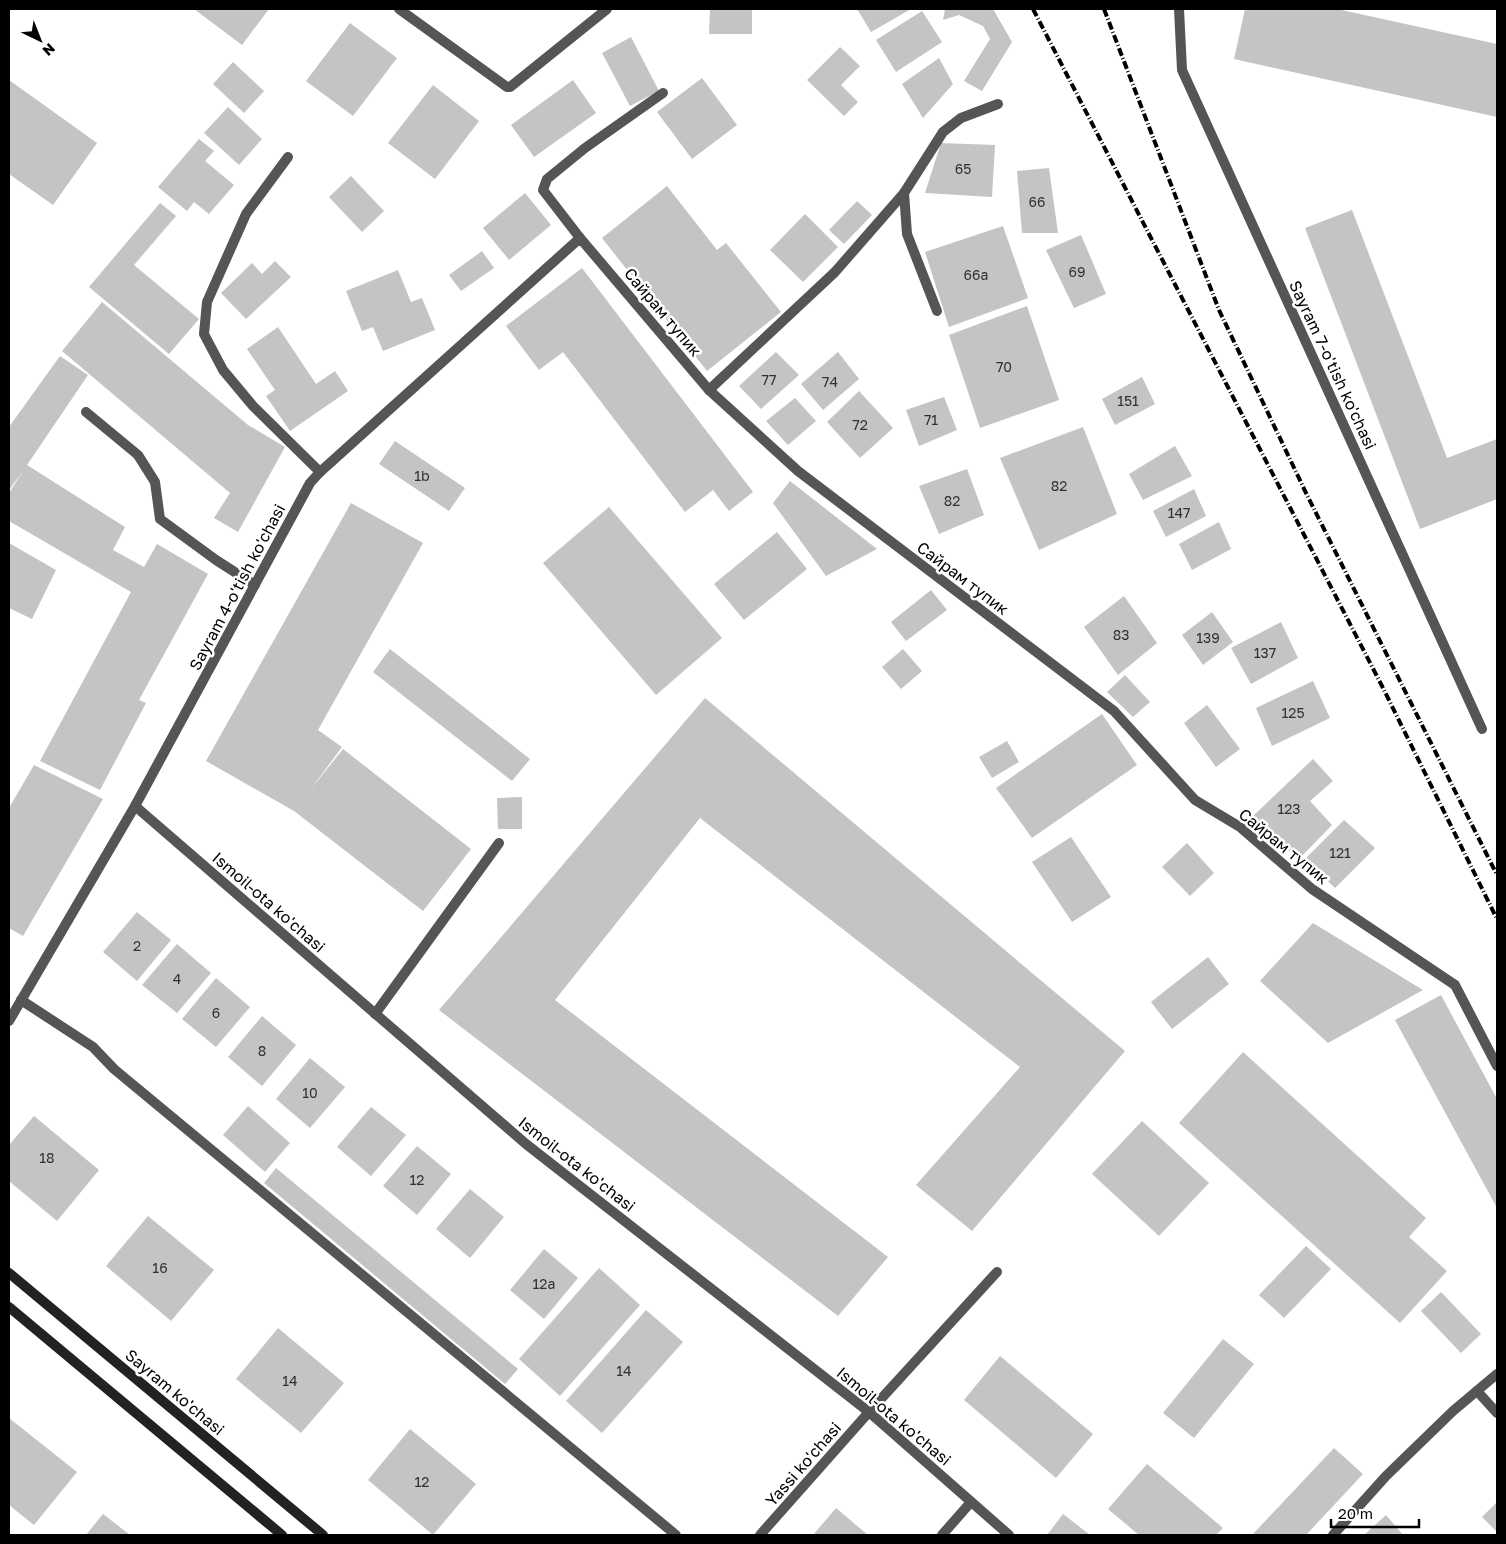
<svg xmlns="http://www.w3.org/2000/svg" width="1506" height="1544" font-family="'Golos Text',sans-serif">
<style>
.building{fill:#c4c4c4}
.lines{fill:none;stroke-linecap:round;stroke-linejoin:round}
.lane{stroke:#555;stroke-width:10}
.street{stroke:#555;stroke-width:10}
.secondary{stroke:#222;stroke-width:10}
.rail{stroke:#000;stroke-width:4;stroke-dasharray:8 2.5 1 2.5;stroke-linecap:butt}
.labels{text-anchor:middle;stroke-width:5;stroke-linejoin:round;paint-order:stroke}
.number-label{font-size:14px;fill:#313131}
.street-label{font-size:16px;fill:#000;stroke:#fff}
</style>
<rect width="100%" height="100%" fill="#fff"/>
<g class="building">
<polygon points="194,9 269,9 242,45"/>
<polygon points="710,9 752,9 752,34 709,34"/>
<polygon points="857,9 911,9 871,32"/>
<polygon points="945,9 993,9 1012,42 982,91 964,81 990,39 983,26 959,15 943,20"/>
<polygon points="1245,9 1337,9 1497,44 1497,117 1234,59"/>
<polygon points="922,11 942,42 896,72 876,40"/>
<polygon points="350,23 397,58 353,116 306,81"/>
<polygon points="631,37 659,91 630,106 602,53"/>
<polygon points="840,47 860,66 841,85 858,102 844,116 807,80"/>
<polygon points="939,58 953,84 923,118 902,84"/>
<polygon points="233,62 264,91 244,113 213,84"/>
<polygon points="702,78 737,125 692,159 657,112"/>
<polygon points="9,80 97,143 53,205 9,174"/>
<polygon points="573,80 596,113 534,157 511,125"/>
<polygon points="433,85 479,121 435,179 388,143"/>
<polygon points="228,107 262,139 239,165 204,133"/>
<polygon points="199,139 214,151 205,161 234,185 209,214 194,202 187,211 158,187"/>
<polygon points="941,143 995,145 992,197 925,193"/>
<polygon points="1049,168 1058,233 1022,233 1017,171"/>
<polygon points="351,176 384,211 362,232 329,197"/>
<polygon points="667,186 717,250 726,243 781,312 707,371 602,238"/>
<polygon points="525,193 551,225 509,260 483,228"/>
<polygon points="857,201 872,215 844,244 829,230"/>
<polygon points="160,203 176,216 134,265 199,319 169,354 89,287"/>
<polygon points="1352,210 1447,458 1497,439 1497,499 1420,529 1305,228"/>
<polygon points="805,214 838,247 803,282 770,250"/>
<polygon points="1003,226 1028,298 949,327 925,252"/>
<polygon points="1081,235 1106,294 1074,308 1046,250"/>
<polygon points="482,251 494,268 461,291 449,275"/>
<polygon points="275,261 291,277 246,319 221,293 252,263 262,274"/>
<polygon points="582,268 753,492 729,511 713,490 685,512 563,352 539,370 506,326"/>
<polygon points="398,270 411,302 422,298 435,330 383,351 373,327 362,331 346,291"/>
<polygon points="102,302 248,425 285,447 238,532 214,518 230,493 62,351"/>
<polygon points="1027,306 1059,400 980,428 949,335"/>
<polygon points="278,327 316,384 335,371 348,391 290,431 266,396 275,390 247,349"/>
<polygon points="776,352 799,375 761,409 739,386"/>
<polygon points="838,352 859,379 823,410 801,384"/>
<polygon points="60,356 88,375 27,465 125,527 113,550 144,567 157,544 208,574 139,700 146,703 100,790 40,761 131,592 9,521 9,493 23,471 9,490 9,427"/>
<polygon points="1142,377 1155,404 1115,425 1102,399"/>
<polygon points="859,391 893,428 860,458 827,422"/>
<polygon points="944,397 957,430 919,446 906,410"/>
<polygon points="795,398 816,421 788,445 766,421"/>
<polygon points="1083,427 1117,514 1039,550 1000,458"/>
<polygon points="395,441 465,488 449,511 379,464"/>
<polygon points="1175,446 1192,476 1143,500 1129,474"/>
<polygon points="967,469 984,515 939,534 919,486"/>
<polygon points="790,481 877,549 826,576 773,503"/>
<polygon points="1194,489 1206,516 1166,537 1153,511"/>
<polygon points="351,503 423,543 318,730 342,747 311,789 343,749 471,849 423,911 294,811 206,761"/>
<polygon points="609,507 722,638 656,695 543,563"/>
<polygon points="1219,522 1231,549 1192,570 1179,544"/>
<polygon points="777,532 807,569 744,620 714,584"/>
<polygon points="9,543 56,570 32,619 9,608"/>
<polygon points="931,590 947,610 906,641 891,622"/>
<polygon points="1124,596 1157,643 1118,675 1084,627"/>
<polygon points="1212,612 1233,642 1203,665 1182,635"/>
<polygon points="1281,622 1298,658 1251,684 1231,648"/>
<polygon points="390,649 530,759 512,781 373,672"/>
<polygon points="903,649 922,671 901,689 882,667"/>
<polygon points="1125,675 1150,702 1133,717 1107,692"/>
<polygon points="1313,681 1330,718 1272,746 1256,708"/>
<polygon points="705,698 1125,1051 972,1231 916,1185 1020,1067 700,818 555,1000 888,1257 838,1316 439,1010"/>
<polygon points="1207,705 1240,749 1216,767 1184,723"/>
<polygon points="1102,714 1137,765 1032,838 996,788"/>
<polygon points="1007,741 1019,762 992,778 979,757"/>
<polygon points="1313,759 1333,781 1310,801 1332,825 1298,860 1253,816"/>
<polygon points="34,765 103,799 23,936 9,928 9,808"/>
<polygon points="522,797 522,829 498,829 497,798"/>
<polygon points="1344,820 1375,848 1335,888 1305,859"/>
<polygon points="1071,837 1111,897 1072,922 1032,862"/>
<polygon points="1187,843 1214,873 1190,896 1162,867"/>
<polygon points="137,912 171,940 137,981 103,952"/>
<polygon points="1313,923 1423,990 1328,1043 1260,981"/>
<polygon points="177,944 211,973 177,1013 142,985"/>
<polygon points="1208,957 1229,984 1172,1029 1151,1002"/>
<polygon points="216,978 250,1007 216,1047 182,1019"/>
<polygon points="1441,995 1497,1099 1497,1208 1395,1020"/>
<polygon points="262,1016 296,1045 262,1086 228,1057"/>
<polygon points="1243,1052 1426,1218 1409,1237 1447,1271 1400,1323 1179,1123"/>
<polygon points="310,1058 345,1087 310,1128 276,1099"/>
<polygon points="248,1106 290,1143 265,1172 223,1135"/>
<polygon points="371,1107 406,1135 371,1176 337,1147"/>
<polygon points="34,1116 99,1170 57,1221 9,1181 9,1145"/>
<polygon points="1142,1121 1209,1183 1159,1236 1092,1174"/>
<polygon points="417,1146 451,1174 417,1215 383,1186"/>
<polygon points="276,1168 518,1369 505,1384 264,1183"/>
<polygon points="470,1189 504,1217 470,1258 436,1229"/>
<polygon points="148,1216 214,1270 171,1321 106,1266"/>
<polygon points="1306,1246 1331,1269 1284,1318 1259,1295"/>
<polygon points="544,1249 578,1278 544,1319 510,1290"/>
<polygon points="599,1268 640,1305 560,1396 519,1359"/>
<polygon points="1441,1292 1481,1334 1461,1353 1421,1311"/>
<polygon points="646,1310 683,1342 602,1433 566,1401"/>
<polygon points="278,1328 344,1383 301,1433 236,1379"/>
<polygon points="1223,1339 1254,1364 1194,1438 1163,1413"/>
<polygon points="1000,1356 1093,1434 1056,1478 964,1400"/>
<polygon points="9,1418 77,1472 34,1525 9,1505"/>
<polygon points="410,1429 476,1484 433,1535 368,1480"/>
<polygon points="1334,1448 1363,1474 1306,1535 1252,1535"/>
<polygon points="1147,1464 1223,1528 1216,1535 1139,1535 1108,1509"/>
<polygon points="1497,1502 1497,1532 1482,1517"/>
<polygon points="836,1508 868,1535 813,1535"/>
<polygon points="103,1514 130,1535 86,1535"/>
<polygon points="1063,1514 1090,1535 1047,1535"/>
<polygon points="1386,1515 1403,1535 1364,1535"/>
</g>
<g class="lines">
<g class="lane">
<polyline points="399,9 507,87 510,87 607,9"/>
<polyline points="288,157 246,214 207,302 204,334 223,370 253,406 320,472"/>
<polyline points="904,193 907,234 937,311"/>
<polyline points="580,238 543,190 547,179 585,148 663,93"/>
<polyline points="709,390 835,272 904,193 943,132 961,118 998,104"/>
<polyline points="86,412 138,455 155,482 160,519 216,560 255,585"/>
<polyline points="21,1000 93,1047 114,1069 676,1535"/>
<polyline points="375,1014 499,843"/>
<polyline points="1477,1391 1497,1413"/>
<polyline points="869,1412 997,1272"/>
<polyline points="942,1535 971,1502"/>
</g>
<g class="street">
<polyline points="1179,9 1182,70 1482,729"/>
<polyline points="135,806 526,1144 869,1412 1009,1535"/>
<polyline points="9,1021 135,806 310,483 320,472 580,238 709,390 798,471 1114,711 1195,800 1240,827 1312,889 1455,985 1497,1066"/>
<polyline points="760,1535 869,1412"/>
<polyline points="1333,1535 1386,1476 1453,1411 1497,1374"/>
</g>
<g class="secondary">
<polyline points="9,1273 323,1535"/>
<polyline points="9,1307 282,1535"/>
</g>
<g class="rail">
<polyline points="1033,9 1382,686 1497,919"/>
<polyline points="1104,9 1219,310 1307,495 1497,875"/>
</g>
</g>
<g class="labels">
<g class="number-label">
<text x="963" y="174">65</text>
<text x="1037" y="207">66</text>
<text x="1077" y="277">69</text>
<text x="976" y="280">66а</text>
<text x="1004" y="372">70</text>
<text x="769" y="385">77</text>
<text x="830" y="387">74</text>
<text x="1128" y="406">151</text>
<text x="931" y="425">71</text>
<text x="860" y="430">72</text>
<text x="422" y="481">1b</text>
<text x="1059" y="491">82</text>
<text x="952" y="506">82</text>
<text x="1179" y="518">147</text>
<text x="1121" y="640">83</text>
<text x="1208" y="643">139</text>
<text x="1265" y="658">137</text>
<text x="1293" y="718">125</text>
<text x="1289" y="814">123</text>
<text x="1340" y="858">121</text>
<text x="137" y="951">2</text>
<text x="177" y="984">4</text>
<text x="216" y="1018">6</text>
<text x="262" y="1056">8</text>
<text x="310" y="1098">10</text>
<text x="47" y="1163">18</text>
<text x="417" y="1185">12</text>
<text x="160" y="1273">16</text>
<text x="544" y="1289">12а</text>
<text x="624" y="1376">14</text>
<text x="290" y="1386">14</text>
<text x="422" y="1487">12</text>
</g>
<g class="street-label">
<text transform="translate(663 312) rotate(50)" y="6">Сайрам тупик</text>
<text transform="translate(1333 365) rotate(65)" y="6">Sayram 7-o'tish ko'chasi</text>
<text transform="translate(963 578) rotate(37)" y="6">Сайрам тупик</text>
<text transform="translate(237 587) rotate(-62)" y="6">Sayram 4-o'tish ko'chasi</text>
<text transform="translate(1284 846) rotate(39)" y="6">Сайрам тупик</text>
<text transform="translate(269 902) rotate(41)" y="6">Ismoil-ota ko'chasi</text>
<text transform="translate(577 1164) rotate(38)" y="6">Ismoil-ota ko'chasi</text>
<text transform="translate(175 1392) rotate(40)" y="6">Sayram ko'chasi</text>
<text transform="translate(894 1416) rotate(40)" y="6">Ismoil-ota ko'chasi</text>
<text transform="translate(803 1464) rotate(-49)" y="6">Yassi ko'chasi</text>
</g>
</g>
<rect width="1506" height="1544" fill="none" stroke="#000000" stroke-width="20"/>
<g transform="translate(40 40) rotate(137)" stroke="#ffffff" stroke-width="4" paint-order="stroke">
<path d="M0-4L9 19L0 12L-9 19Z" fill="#000000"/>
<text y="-8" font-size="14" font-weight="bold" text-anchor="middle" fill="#000000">N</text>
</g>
<path d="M1331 1519v8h88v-8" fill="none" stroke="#000000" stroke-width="2.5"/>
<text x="1338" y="1519" font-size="15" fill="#000000" stroke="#ffffff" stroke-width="4" paint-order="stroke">20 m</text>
</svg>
